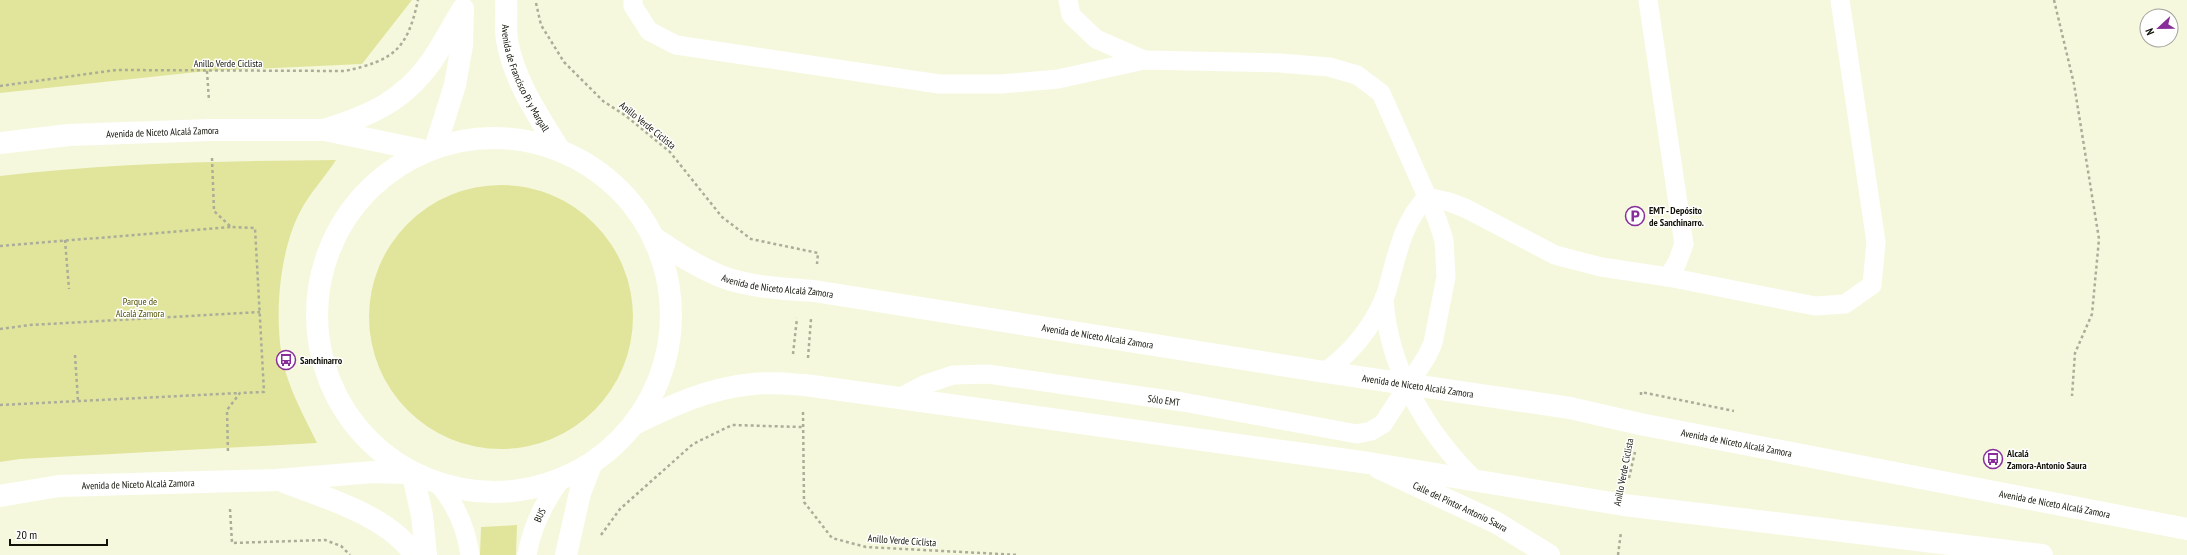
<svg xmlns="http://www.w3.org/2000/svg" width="2187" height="555" font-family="'PT Sans Narrow',sans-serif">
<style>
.green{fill:#e1e59b}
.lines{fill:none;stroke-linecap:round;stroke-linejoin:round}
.path{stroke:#abad98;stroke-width:2.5;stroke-dasharray:3 3;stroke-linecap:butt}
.service{stroke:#fff;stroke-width:19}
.minor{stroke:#fff;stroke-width:22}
.tertiary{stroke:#fff;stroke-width:22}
.labels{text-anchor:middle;stroke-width:3;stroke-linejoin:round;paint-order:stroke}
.street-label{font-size:10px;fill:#111108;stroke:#fff}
.poi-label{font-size:10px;font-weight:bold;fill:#111108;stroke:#fff;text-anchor:start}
.park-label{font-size:10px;fill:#505100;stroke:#fff}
</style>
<rect width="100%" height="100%" fill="#f6f8de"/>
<g class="green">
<polygon points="0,0 412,0 362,64 207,71 0,93"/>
<path d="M336,160c-11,17 -27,34 -36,52 -22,42 -27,114 -15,158 7,25 21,50 32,73l-297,16 -20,3v-286c111,-13 225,-15 336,-16z"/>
<circle cx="501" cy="317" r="132"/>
<polygon points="517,525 516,555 480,555 481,527"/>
</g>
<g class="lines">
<g class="path">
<polyline points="2054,0 2074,84 2099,239 2092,314 2075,353 2072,396"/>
<polyline points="536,3 541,25 564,62 603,101 626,116 670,152 722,217 751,239 818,253 817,264"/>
<polyline points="207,71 209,101"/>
<path d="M0,86l116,-16 229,1c49,-11 62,-21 73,-71"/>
<polyline points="212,158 214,211 231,227 255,228 264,392 240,393 227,410 228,454"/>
<polyline points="65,240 69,289"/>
<polyline points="0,246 231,227"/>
<polyline points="0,329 30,325 260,312"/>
<polyline points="793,354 797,318"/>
<polyline points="75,355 78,401"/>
<polyline points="808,358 811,319"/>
<polyline points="1641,395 1641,392 1734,411"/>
<polyline points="0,405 240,393"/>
<polyline points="803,412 804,502 832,538 866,547 1019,555"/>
<polyline points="1629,478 1635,452"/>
<polyline points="230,509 232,543 325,540 341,546 350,555"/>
<polyline points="601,535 620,509 693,444 732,425 802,427"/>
<polyline points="1618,555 1621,532"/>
</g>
<g class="service">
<polyline points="633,0 633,6 649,31 676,45 939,84 1001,84 1058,79 1144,60 1280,63 1329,67 1357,75 1381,93 1437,219 1444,240 1446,277 1433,343 1427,356 1383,424 1371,431 1357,434 1183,402 988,374 953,375 926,384 901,397"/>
<polyline points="1068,0 1071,15 1096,39 1144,60"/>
<polyline points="1648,0 1684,244 1677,263 1668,277"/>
<polyline points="1427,197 1449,202 1465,208 1555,255 1601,267 1668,277 1815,306 1845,304 1872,285 1876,242 1840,0"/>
<path d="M1384,298c4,70 43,136 92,183"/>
<path d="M1325,372c26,-19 46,-43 59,-73 3,-7 5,-15 7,-23 8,-30 14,-56 36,-79"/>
<path d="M438,484c18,20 28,43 32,71"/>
<path id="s1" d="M527,555c5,-29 17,-53 34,-76"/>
</g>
<path class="minor" id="s2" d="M1379,468l118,55 52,32"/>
<g class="tertiary">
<path id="s3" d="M506,0c1,13 -1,27 1,40 7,41 32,77 53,111"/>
<path d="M327,129c44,-14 76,-28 104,-67 12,-17 21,-36 32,-53"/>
<circle cx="494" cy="315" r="177"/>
<path id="s4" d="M0,143l69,-8 141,-5h115l96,20"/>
<polyline points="436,145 455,85 462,45 463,9"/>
<path id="s5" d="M654,238c21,14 42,28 66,38 27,11 65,13 94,15l511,81 245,36 70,16 547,105"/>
<path d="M634,424c39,-19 75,-36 119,-40 17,-2 35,0 52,1l564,78 255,42 418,50"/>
<polyline points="413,476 422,515 426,555"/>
<path d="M284,482c43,16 104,34 131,73"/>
<path id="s6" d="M0,496l59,-10 218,-6 96,-8 33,1"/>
<polyline points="566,555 580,493 591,465"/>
</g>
</g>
<defs>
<symbol id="parking-ring" viewBox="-11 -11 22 22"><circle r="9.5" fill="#fff" stroke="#882e9a" stroke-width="1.5"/><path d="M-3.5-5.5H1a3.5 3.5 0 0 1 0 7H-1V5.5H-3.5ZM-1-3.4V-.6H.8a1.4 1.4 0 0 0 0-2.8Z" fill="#882e9a"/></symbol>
<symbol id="bus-ring" viewBox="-11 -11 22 22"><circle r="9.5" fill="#fff" stroke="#882e9a" stroke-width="1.5"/><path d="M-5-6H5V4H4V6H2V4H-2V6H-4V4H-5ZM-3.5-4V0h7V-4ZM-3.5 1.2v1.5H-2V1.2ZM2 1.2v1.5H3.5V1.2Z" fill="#882e9a"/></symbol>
</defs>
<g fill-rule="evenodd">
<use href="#parking-ring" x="1624" y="205" width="22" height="22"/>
<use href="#bus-ring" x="275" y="349" width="22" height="22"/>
<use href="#bus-ring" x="1982" y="448" width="22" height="22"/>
</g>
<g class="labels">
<g class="street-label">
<text x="228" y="67">Anillo Verde Ciclista</text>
<text dy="4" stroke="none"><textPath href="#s3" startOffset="82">Avenida de Francisco Pi y Margall</textPath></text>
<text transform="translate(648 125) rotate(39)" y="4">Anillo Verde Ciclista</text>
<text dy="4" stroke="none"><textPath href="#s4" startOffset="163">Avenida de Niceto Alcalá Zamora</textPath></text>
<text dy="4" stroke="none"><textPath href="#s5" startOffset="135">Avenida de Niceto Alcalá Zamora</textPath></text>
<text dy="4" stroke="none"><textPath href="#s5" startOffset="459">Avenida de Niceto Alcalá Zamora</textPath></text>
<text dy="4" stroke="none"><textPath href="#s5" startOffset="783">Avenida de Niceto Alcalá Zamora</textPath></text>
<text transform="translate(1164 400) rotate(8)" y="4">Sólo EMT</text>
<text dy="4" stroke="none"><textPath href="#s5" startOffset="1107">Avenida de Niceto Alcalá Zamora</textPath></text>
<text transform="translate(1623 472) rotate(-79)" y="4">Anillo Verde Ciclista</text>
<text dy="4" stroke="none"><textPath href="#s6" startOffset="139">Avenida de Niceto Alcalá Zamora</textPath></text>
<text dy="4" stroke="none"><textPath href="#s5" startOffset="1431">Avenida de Niceto Alcalá Zamora</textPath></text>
<text dy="4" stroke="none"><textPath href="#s2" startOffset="90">Calle del Pintor Antonio Saura</textPath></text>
<text dy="4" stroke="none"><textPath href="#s1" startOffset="42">BUS</textPath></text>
<text transform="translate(902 540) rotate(4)" y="4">Anillo Verde Ciclista</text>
</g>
<g class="poi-label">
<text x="1649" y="214">EMT - Depósito<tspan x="1649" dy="12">de Sanchinarro.</tspan></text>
<text x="300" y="364">Sanchinarro</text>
<text x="2007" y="457">Alcalá<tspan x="2007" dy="12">Zamora-Antonio Saura</tspan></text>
</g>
<g class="park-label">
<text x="140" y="305">Parque de<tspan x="140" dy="12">Alcalá Zamora</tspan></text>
</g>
</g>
<g transform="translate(2159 28) rotate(248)"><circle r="19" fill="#ffffff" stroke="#a0a09c"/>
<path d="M0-3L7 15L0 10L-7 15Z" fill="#882e9a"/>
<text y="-6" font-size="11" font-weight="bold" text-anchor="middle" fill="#111108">N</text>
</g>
<path d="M10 539v6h97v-6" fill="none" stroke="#111108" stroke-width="2"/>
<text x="16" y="539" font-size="12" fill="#111108" stroke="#ffffff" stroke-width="3" paint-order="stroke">20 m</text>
</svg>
